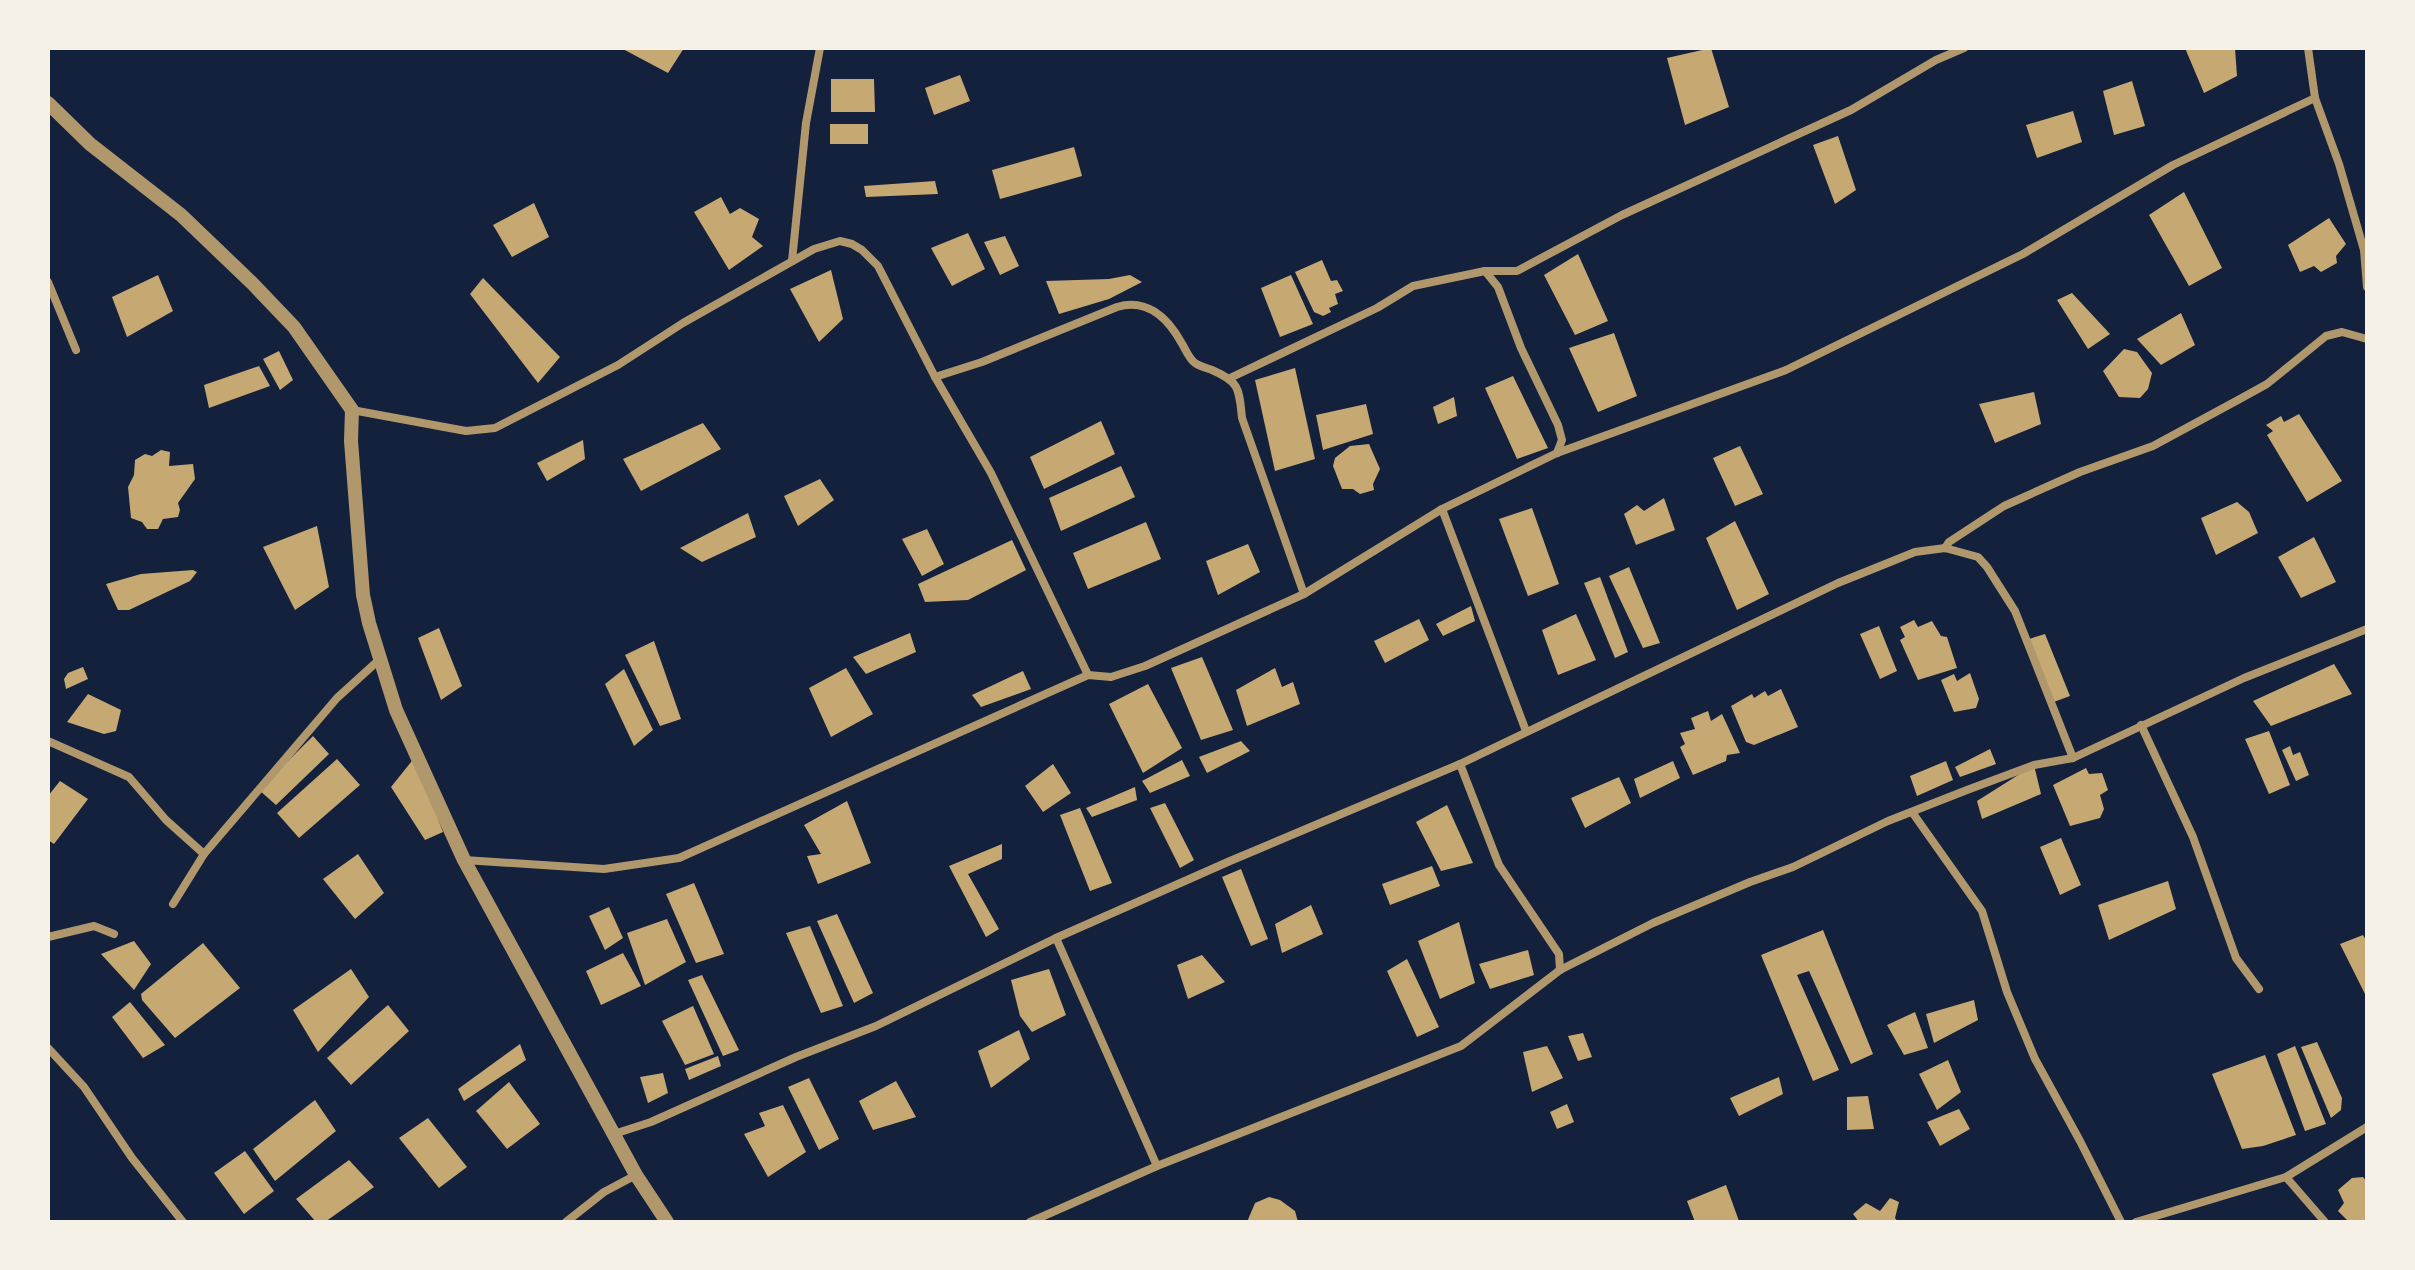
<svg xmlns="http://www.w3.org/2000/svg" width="2415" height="1270" font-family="Barlow,sans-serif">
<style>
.building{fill:#c6a872}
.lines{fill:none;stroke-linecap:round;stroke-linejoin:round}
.minor{stroke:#b1986c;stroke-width:8}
.tertiary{stroke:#b1986c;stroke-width:14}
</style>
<rect width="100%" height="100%" fill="#14213d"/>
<g class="building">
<polygon points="621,48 684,48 668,73"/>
<polygon points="1711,48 1729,107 1685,125 1667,58"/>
<polygon points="2185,48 2235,48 2237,76 2204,93"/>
<polygon points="960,75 970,101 934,115 925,88"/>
<polygon points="831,79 874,79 875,112 831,112"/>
<polygon points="2132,81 2145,126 2114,135 2103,91"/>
<polygon points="2073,111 2082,142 2037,158 2026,125"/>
<rect x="830" y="124" width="38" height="20"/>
<polygon points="1838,136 1856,190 1835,204 1813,145"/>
<polygon points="1074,147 1082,176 1000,199 992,170"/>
<polygon points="935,181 938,194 866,197 864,186"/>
<polygon points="2184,192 2222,268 2189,286 2149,215"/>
<polygon points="721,197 730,214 740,208 759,219 752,237 763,246 729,270 694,212"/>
<polygon points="534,203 549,237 512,257 493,225"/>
<polygon points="2329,218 2346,244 2336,256 2337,263 2321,272 2314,266 2300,272 2288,245"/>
<polygon points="968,233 985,269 952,286 931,248"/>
<polygon points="1005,236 1019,266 1000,275 984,242"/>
<polygon points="1578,254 1608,321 1575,335 1544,275"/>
<polygon points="1322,260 1331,281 1337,280 1343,291 1335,294 1338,304 1329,308 1331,312 1323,316 1314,312 1295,272"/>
<polygon points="831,270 843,319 819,342 790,289"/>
<polygon points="158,275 173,311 127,337 112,297"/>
<polygon points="1130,275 1142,282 1109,299 1059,314 1046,281 1109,279"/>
<polygon points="1291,275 1313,324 1280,337 1261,288"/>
<polygon points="483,278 560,357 538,383 470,294"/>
<polygon points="2072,293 2110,334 2088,349 2057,300"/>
<polygon points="2181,313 2195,345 2161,365 2137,339"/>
<polygon points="1614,333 1637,396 1598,412 1569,348"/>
<polygon points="2124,349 2137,352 2152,373 2148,389 2140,398 2119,397 2103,371"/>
<polygon points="279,351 293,380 280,390 263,359"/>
<polygon points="259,366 270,386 209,408 204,385"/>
<polygon points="1295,368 1315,459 1275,471 1255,380"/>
<polygon points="1513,376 1548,448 1517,459 1485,388"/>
<polygon points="2034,392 2041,424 1995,443 1979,404"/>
<polygon points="1454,397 1457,416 1438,424 1433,407"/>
<polygon points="1366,404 1373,434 1323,450 1316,415"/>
<polygon points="2299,414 2342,481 2307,502 2267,435 2273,431 2266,425 2281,416 2284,422"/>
<polygon points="1101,421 1115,454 1044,489 1030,457"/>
<polygon points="703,423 721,449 641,491 623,459"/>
<polygon points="583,440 585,459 547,481 537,463"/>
<polygon points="1369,444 1380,469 1373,484 1374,490 1360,494 1353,489 1342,489 1333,466 1335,458 1350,446"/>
<polygon points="1740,446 1763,494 1735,506 1713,458"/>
<polygon points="161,450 170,452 169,466 193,464 195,479 178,503 180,510 178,517 163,519 158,529 147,529 142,522 131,518 128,487 134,475 135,460 145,454 152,456"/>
<polygon points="1121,466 1135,497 1061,531 1049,498"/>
<polygon points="820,479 834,500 798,526 784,496"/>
<polygon points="1664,498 1675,530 1636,545 1624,514 1637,505 1644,511"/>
<polygon points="2237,502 2249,512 2258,533 2216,555 2201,518"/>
<polygon points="1532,508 1559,584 1528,596 1499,519"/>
<polygon points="748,513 756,537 702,562 680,548"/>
<polygon points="1735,521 1769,594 1737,610 1706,538"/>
<polygon points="1146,522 1161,559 1088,589 1073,553"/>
<polygon points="317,526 329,587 295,610 263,547"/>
<polygon points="927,529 944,564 922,576 902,539"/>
<polygon points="2314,537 2336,582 2301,598 2278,557"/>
<polygon points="1012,540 1026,570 968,600 925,602 918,584"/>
<polygon points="1248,544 1260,572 1218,595 1206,561"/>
<polygon points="1629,567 1660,643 1643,648 1609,576"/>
<polygon points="193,570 197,572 190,581 129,610 118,610 106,584 141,574"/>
<polygon points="1600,577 1628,652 1615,658 1584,583"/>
<polygon points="1471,606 1475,621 1443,636 1436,624"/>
<polygon points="1576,614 1596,660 1558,675 1542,630"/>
<polygon points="1419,619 1429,640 1385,663 1374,641"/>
<polygon points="1914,620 1918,627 1932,621 1941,636 1947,637 1957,668 1918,680 1900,640 1905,637 1900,627"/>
<polygon points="1879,626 1897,671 1880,679 1860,634"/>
<polygon points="439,628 462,686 441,700 418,638"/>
<polygon points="910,633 916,652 866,674 853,657"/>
<polygon points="2045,634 2070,696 2051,703 2026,640"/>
<polygon points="654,641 681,719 660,726 625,655"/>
<polygon points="1202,657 1233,730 1201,740 1171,668"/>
<polygon points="2334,664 2352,694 2271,726 2253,701"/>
<polygon points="83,667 88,679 66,689 64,679 68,673"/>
<polygon points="846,668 873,714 831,737 809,688"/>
<polygon points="1275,668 1282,687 1293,682 1300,704 1247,726 1236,690"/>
<polygon points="624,669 653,730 634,746 605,684"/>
<polygon points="1023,671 1031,689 981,707 972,695"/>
<polygon points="1970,673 1979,699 1976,708 1954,712 1941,680 1954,674 1957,681"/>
<polygon points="1148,684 1182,748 1143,773 1109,704"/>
<polygon points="1781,689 1798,727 1754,745 1746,742 1731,706 1752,694 1754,698 1765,691 1768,696"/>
<polygon points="88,694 121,710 116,731 104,734 67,722"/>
<polygon points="1708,711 1711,721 1722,714 1740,753 1727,755 1726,761 1693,775 1680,747 1685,744 1680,733 1695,729 1691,718"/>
<polygon points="2269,731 2290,785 2269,794 2245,739"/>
<polygon points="313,736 329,754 276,805 259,790"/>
<polygon points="1241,741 1250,751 1207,773 1199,757"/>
<polygon points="2290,746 2293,755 2300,752 2309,775 2296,781 2282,750"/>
<polygon points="1990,749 1996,764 1960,777 1955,767"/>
<polygon points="415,757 443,832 425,840 391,787"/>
<polygon points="337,759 360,785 299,838 277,813"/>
<polygon points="1182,760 1190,776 1150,793 1142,781"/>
<polygon points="1673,761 1680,778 1640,798 1634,779"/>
<polygon points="1946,761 1953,780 1917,796 1910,776"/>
<polygon points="1053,764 1071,793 1043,812 1025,786"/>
<polygon points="2034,765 2041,794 1982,819 1977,801"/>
<polygon points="2086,768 2089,774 2102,773 2108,790 2100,795 2104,809 2100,818 2070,826 2053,785"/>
<polygon points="1619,777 1631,803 1585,828 1571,798"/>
<polygon points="60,781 88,799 54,844 48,840 48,796"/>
<polygon points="1135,787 1137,800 1092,817 1086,808"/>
<polygon points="847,801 871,863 818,884 807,856 821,854 804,825"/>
<polygon points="1165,803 1194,860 1180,868 1150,808"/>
<polygon points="1447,805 1473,863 1441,871 1416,822"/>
<polygon points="1080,808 1112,883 1090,891 1060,815"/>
<polygon points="2061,838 2081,885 2060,895 2040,847"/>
<polygon points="1002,844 1002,859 968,874 999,929 986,937 949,866"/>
<polygon points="358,854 384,893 355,919 323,879"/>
<polygon points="1432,866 1440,886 1390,905 1382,884"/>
<polygon points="1241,869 1268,939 1251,946 1222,877"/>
<polygon points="2168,881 2176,909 2109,940 2098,905"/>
<polygon points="694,883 724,954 696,963 666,894"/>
<polygon points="1311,905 1323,934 1282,953 1275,924"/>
<polygon points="609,907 623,938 605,950 589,916"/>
<polygon points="837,914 873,993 854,1003 817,921"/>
<polygon points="667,919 686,962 645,985 627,933"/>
<polygon points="1459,922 1475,983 1440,999 1418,941"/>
<polygon points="810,926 843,1006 821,1013 786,933"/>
<polygon points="1823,930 1873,1054 1851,1064 1809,971 1797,975 1839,1070 1813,1081 1761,955"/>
<polygon points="2363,935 2367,942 2367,998 2340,944"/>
<polygon points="134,941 151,964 134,990 101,954"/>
<polygon points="203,943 240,988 175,1038 142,1000 141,994"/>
<polygon points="1528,950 1534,975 1490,989 1479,964"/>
<polygon points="623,953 641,986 601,1005 586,971"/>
<polygon points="1202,955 1225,982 1188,999 1177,965"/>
<polygon points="1407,959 1439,1027 1417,1037 1387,971"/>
<polygon points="351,969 369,997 318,1052 293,1010"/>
<polygon points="1049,969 1066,1015 1032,1032 1020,1016 1011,980"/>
<polygon points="702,975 739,1050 723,1056 688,980"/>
<polygon points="1974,1000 1978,1020 1934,1043 1926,1014"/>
<polygon points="130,1002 165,1045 143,1058 112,1017"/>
<polygon points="388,1005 409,1031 351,1085 327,1058"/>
<polygon points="693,1006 714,1054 685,1065 662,1021"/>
<polygon points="1915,1012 1928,1048 1904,1055 1887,1025"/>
<polygon points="1019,1030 1030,1059 991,1088 978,1051"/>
<polygon points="1583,1033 1592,1057 1578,1061 1568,1036"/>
<polygon points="2317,1042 2342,1098 2341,1110 2331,1118 2301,1047"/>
<polygon points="520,1044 526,1060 464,1101 458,1089"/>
<polygon points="1547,1046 1563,1078 1532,1092 1523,1052"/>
<polygon points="2295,1046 2326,1124 2305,1131 2277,1054"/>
<polygon points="2265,1055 2296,1135 2263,1146 2242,1149 2212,1074"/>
<polygon points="718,1056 721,1066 689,1080 685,1069"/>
<polygon points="1948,1060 1961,1092 1937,1110 1919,1074"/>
<polygon points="663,1073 668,1093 648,1103 640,1077"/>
<polygon points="1779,1077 1783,1094 1739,1116 1730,1098"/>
<polygon points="809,1078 839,1139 819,1150 788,1087"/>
<polygon points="896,1081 916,1117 873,1130 859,1101"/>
<polygon points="509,1082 540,1124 507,1149 476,1111"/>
<polygon points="1868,1096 1874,1129 1847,1130 1847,1097"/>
<polygon points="315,1100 336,1131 275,1181 253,1149"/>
<polygon points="1567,1104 1574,1122 1557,1129 1550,1112"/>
<polygon points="783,1105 806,1152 768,1177 744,1134 765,1126 759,1113"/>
<polygon points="1959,1109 1970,1129 1940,1146 1927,1122"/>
<polygon points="428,1118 467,1167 439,1188 399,1138"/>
<polygon points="245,1151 274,1191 244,1214 214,1173"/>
<polygon points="349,1160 374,1187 325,1222 316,1222 296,1199"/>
<polygon points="2363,1177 2367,1182 2367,1222 2349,1222 2338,1211 2344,1203 2338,1190 2352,1178"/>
<polygon points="1726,1185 1739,1221 1695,1222 1687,1201"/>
<polygon points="1269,1197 1280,1200 1295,1211 1298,1222 1247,1222 1255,1203"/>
<polygon points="1890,1198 1899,1202 1895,1218 1898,1222 1859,1222 1853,1214 1866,1203 1880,1211"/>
</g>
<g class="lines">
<g class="minor">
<polyline points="2308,48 2315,98 2339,164 2364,250 2367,287"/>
<polyline points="792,261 806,123 820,48"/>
<polyline points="1485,271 1517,271 1622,215 1851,110 1936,60 1964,48"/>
<polyline points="48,282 76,350"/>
<path d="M935,377l47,-15 135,-55c29,-9 50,10 64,35 4,6 8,17 14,21 4,3 12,5 17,7 28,12 27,19 30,48l62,176"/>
<polyline points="1230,378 1377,308 1413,286 1485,271 1498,287 1521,348 1558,425 1562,440 1557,453"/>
<polyline points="352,410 466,431 495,428 618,365 683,323 814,249 840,241 852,244 862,250 878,266 935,377 991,473 1088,675"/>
<polyline points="1442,509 1526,731"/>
<polyline points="1945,548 1949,542 2004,506 2080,472 2153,446 2238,400 2267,384 2326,336 2342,332 2367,339"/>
<polyline points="2141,725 2193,837 2236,958 2259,989"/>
<polyline points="48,741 129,777 166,820 204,854"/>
<polyline points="1460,764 1499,865 1559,954 1560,970"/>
<polyline points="1912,812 1982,911 2007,992 2035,1059 2080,1141 2121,1222"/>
<polyline points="464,860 604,869 679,858 1088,675 1111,677 1145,666 1304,594 1442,509 1557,453 1786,370 2023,254 2173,165 2315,98"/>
<polyline points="173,904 204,854 337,698 380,659"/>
<polyline points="48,937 94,926 114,934"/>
<polyline points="1056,938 1157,1166"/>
<polyline points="48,1048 84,1087 132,1158 183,1222"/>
<polyline points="614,1134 651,1122 796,1057 876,1026 1056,938 1230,861 1460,764 1838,583 1915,552 1945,548 1978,557 1987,567 2015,611 2073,758"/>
<polyline points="2286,1177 2325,1222"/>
<polyline points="566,1222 604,1192 636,1175"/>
<polyline points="1030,1222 1157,1166 1461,1046 1560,970 1653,923 1750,882 1793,867 1888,821 1967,790 2034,765 2073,758 2244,678 2367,629"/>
<polyline points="2136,1222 2286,1177 2367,1127"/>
</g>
<polyline class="tertiary" points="48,103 90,144 181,215 253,284 294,327 352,410 351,441 363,595 369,623 396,710 464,860 636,1175 667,1222"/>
</g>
<rect width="2415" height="1270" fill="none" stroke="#f6f1e7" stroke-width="100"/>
</svg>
